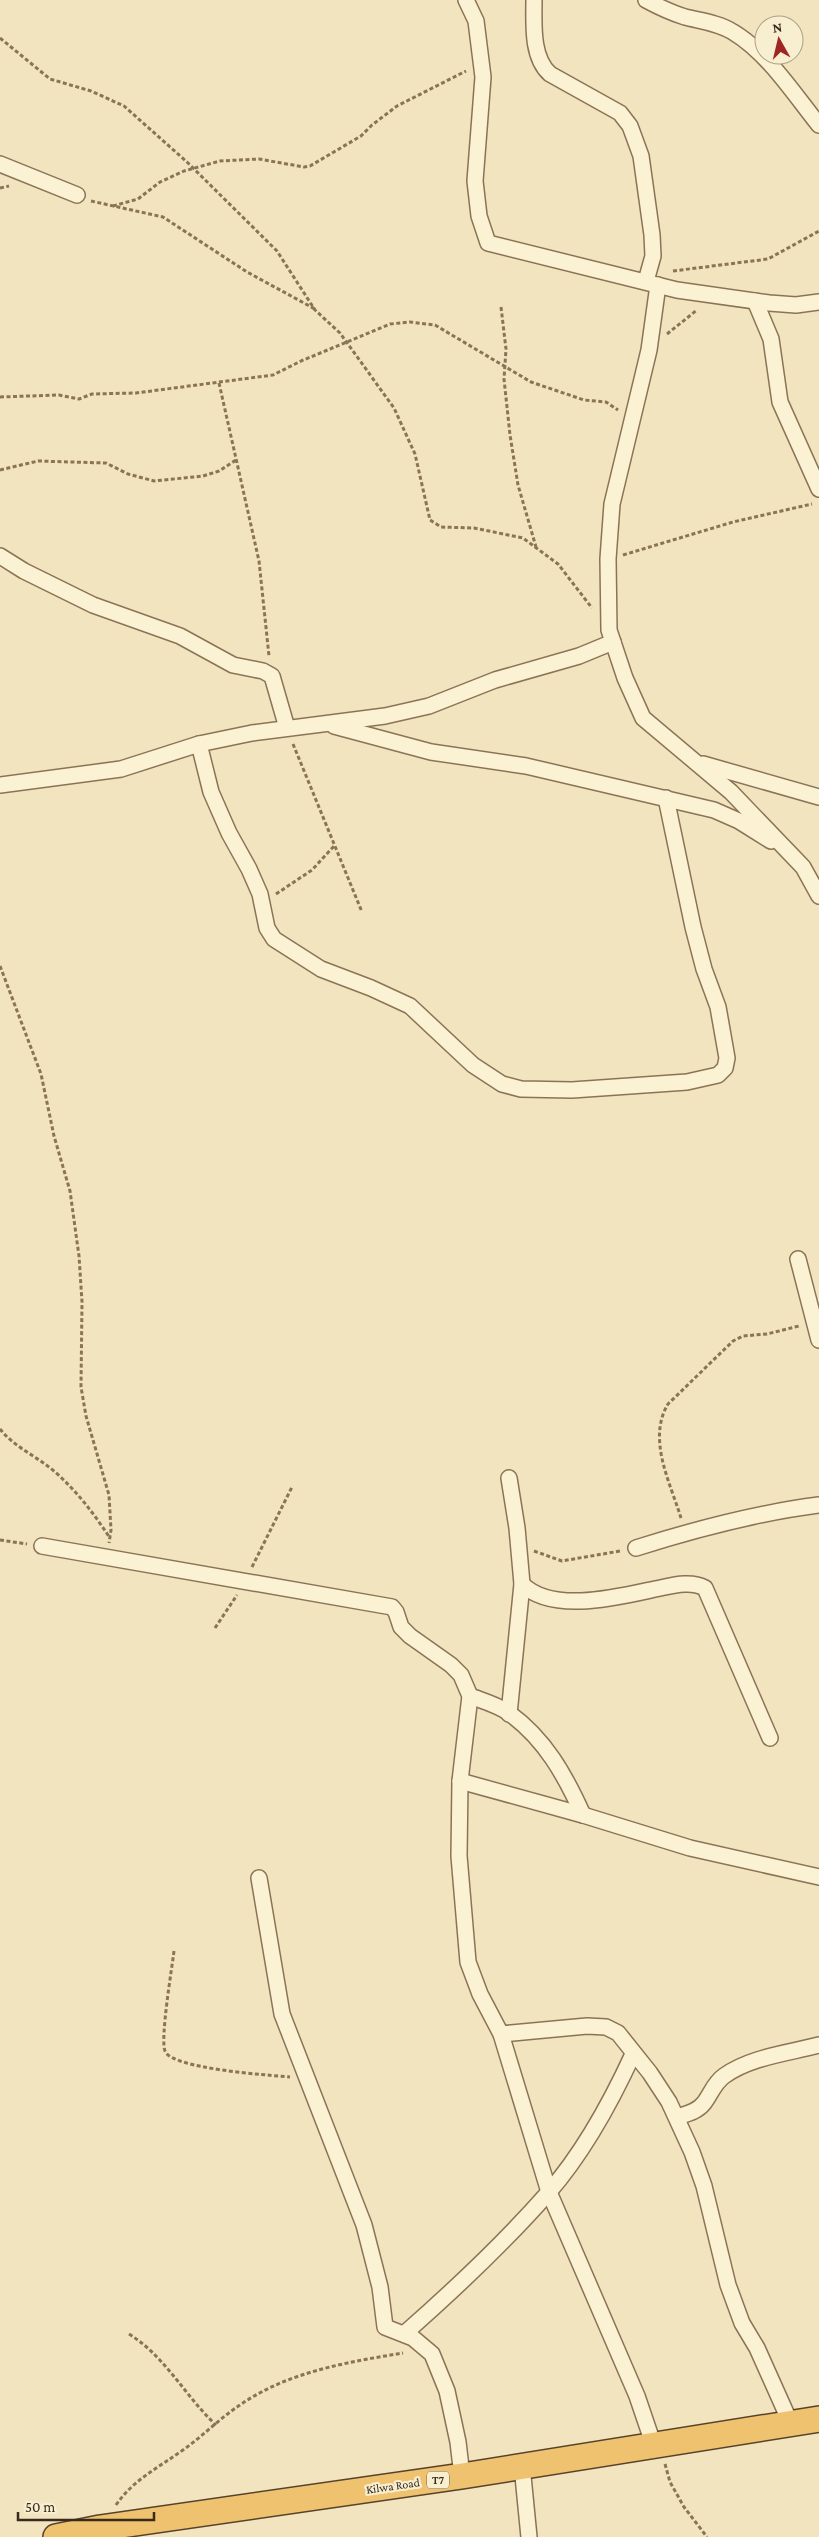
<svg xmlns="http://www.w3.org/2000/svg" width="819" height="2537" font-family="'Crimson Pro',serif">
<style>
.lines{fill:none;stroke-linecap:round;stroke-linejoin:round}
.minor-casing{stroke:#8b7456;stroke-width:18}
.trunk-casing{stroke:#58422b;stroke-width:28}
.path{stroke:#8b7456;stroke-width:3;stroke-dasharray:4 2.5;stroke-linecap:butt}
.minor{stroke:#fbf1d3;stroke-width:15}
.trunk{stroke:#efc26f;stroke-width:25}
.labels{text-anchor:middle;stroke-width:4.5;stroke-linejoin:round;paint-order:stroke}
.shield{fill:#f8eed0;stroke:#726652;stroke-width:1}
.shield-label{font-size:11px;font-weight:bold;fill:#392b1c}
.street-label{font-size:12px;fill:#392b1c;stroke:#f8eed0}
</style>
<rect width="100%" height="100%" fill="#f1e4bf"/>
<g class="lines">
<defs>
<g id="minor">
<polyline points="466,0 476,21 483,77 475,181 479,216 488,243 677,290 769,303 796,305 819,302"/>
<path d="M534,0c0,23 -3,57 16,74l70,39 10,13 11,30 11,79 1,21 -7,25"/>
<path d="M646,0c13,7 26,13 39,17 16,4 34,6 48,15 35,21 61,62 86,93"/>
<polyline points="0,164 77,195"/>
<polyline points="658,285 649,350 612,504 608,559 609,630 625,678 643,718 731,792 803,867 819,896"/>
<polyline points="755,301 771,339 780,402 819,489"/>
<polyline points="0,556 24,571 93,605 180,636 233,665 263,671 272,676 287,728"/>
<polyline points="334,726 431,752 526,766 714,810 739,821 771,841"/>
<polyline points="199,744 211,792 229,833 249,869 260,894 267,928 274,939 321,969 371,988 410,1006 473,1065 502,1084 521,1089 572,1090 687,1082 718,1075 725,1068 727,1058 718,1007 704,969 693,927 666,798"/>
<polyline points="703,764 819,797"/>
<polyline points="0,785 121,769 199,744 252,733 385,716 429,706 495,680 579,656 613,642"/>
<polyline points="798,1259 819,1340"/>
<polyline points="509,1478 517,1528 522,1584 509,1714"/>
<polyline points="42,1546 392,1607 396,1612 401,1627 410,1636 451,1665 461,1675 470,1696 460,1781 459,1856 468,1962 480,1994 501,2034 549,2192 637,2396 654,2446"/>
<path d="M636,1548c60,-19 120,-35 183,-43"/>
<path d="M522,1584c30,30 96,13 133,5 16,-3 35,-9 50,-1l65,150"/>
<path d="M470,1696c13,5 28,9 39,17 36,26 56,62 74,102"/>
<polyline points="460,1781 583,1815 690,1848 819,1877"/>
<polyline points="259,1878 282,2014 364,2225 380,2287 385,2327 413,2338 432,2354 447,2391 458,2442 462,2476"/>
<polyline points="501,2034 587,2026 606,2027 618,2033 650,2073 669,2102 692,2152 704,2186 728,2285 742,2323 757,2348 791,2424"/>
<path d="M677,2117c9,-3 20,-5 27,-14 7,-9 10,-20 20,-27 26,-19 65,-23 95,-31"/>
<path d="M404,2334c50,-44 100,-91 144,-141 35,-40 63,-91 85,-139"/>
<polyline points="522,2466 529,2537"/>
</g>
<polyline id="trunk" points="56,2537 100,2528 462,2476 819,2419"/>
</defs>
<use href="#minor" class="minor-casing"/>
<use href="#trunk" class="trunk-casing"/>
<g class="path">
<polyline points="0,38 50,79 91,91 124,106 187,162 277,251 315,310 340,333 394,408 415,454 430,520 441,527 474,528 523,538 558,564 592,608"/>
<polyline points="0,188 9,186"/>
<polyline points="91,201 163,217 247,272 315,309"/>
<polyline points="113,206 138,199 160,182 184,171 220,161 259,159 304,167 310,166 361,136 372,125 397,106 466,71"/>
<polyline points="673,271 768,259 819,231"/>
<polyline points="501,307 506,349 504,379 510,435 518,485 536,547"/>
<polyline points="667,334 697,310"/>
<polyline points="219,383 259,561 269,656"/>
<polyline points="0,397 59,395 79,399 92,394 136,393 273,375 301,361 390,324 410,322 435,325 531,382 584,400 606,402 618,410"/>
<polyline points="0,470 38,461 106,463 128,474 154,481 203,476 219,471 236,460"/>
<polyline points="623,555 733,522 812,504"/>
<polyline points="293,744 362,912"/>
<polyline points="276,894 312,870 335,845"/>
<polyline points="0,966 41,1074 54,1136 70,1191 79,1256 82,1302 81,1387 86,1416 109,1495 111,1530 109,1543"/>
<path d="M0,1429c15,19 37,27 55,43 22,19 39,42 55,66"/>
<path d="M681,1518c-11,-36 -34,-79 -13,-114l65,-63 10,-5 24,-2 32,-8"/>
<polyline points="0,1540 27,1544"/>
<polyline points="534,1551 562,1561 620,1551"/>
<polyline points="252,1567 292,1487"/>
<polyline points="215,1628 237,1595"/>
<path d="M174,1951c-2,17 -14,88 -9,100 7,18 104,24 125,26"/>
<path d="M129,2334c37,23 55,61 87,91"/>
<polyline points="665,2464 670,2482 684,2507 707,2537"/>
<path d="M116,2505c18,-26 42,-37 67,-55 20,-14 37,-32 57,-45 47,-33 108,-43 163,-52"/>
</g>
<use href="#minor" class="minor"/>
<use href="#trunk" class="trunk"/>
</g>
<g class="labels">
<rect class="shield" x="427" y="2471.5" width="22" height="17" rx="4"/>
<g class="shield-label">
<text x="438" y="2484">T7</text>
</g>
<g class="street-label">
<text transform="translate(393 2486) rotate(-8)" y="4">Kilwa Road</text>
</g>
</g>
<g transform="translate(779 40) rotate(352)"><circle r="24" fill="#f8eed0" stroke="#aca088"/>
<path d="M0-4L9 19L0 12L-9 19Z" fill="#9e2622"/>
<text y="-8" font-size="14" font-weight="bold" text-anchor="middle" fill="#392b1c">N</text>
</g>
<path d="M18 2512v8h136v-8" fill="none" stroke="#392b1c" stroke-width="2.5"/>
<text x="25" y="2512" font-size="15" fill="#392b1c" stroke="#f8eed0" stroke-width="4" paint-order="stroke">50 m</text>
</svg>
